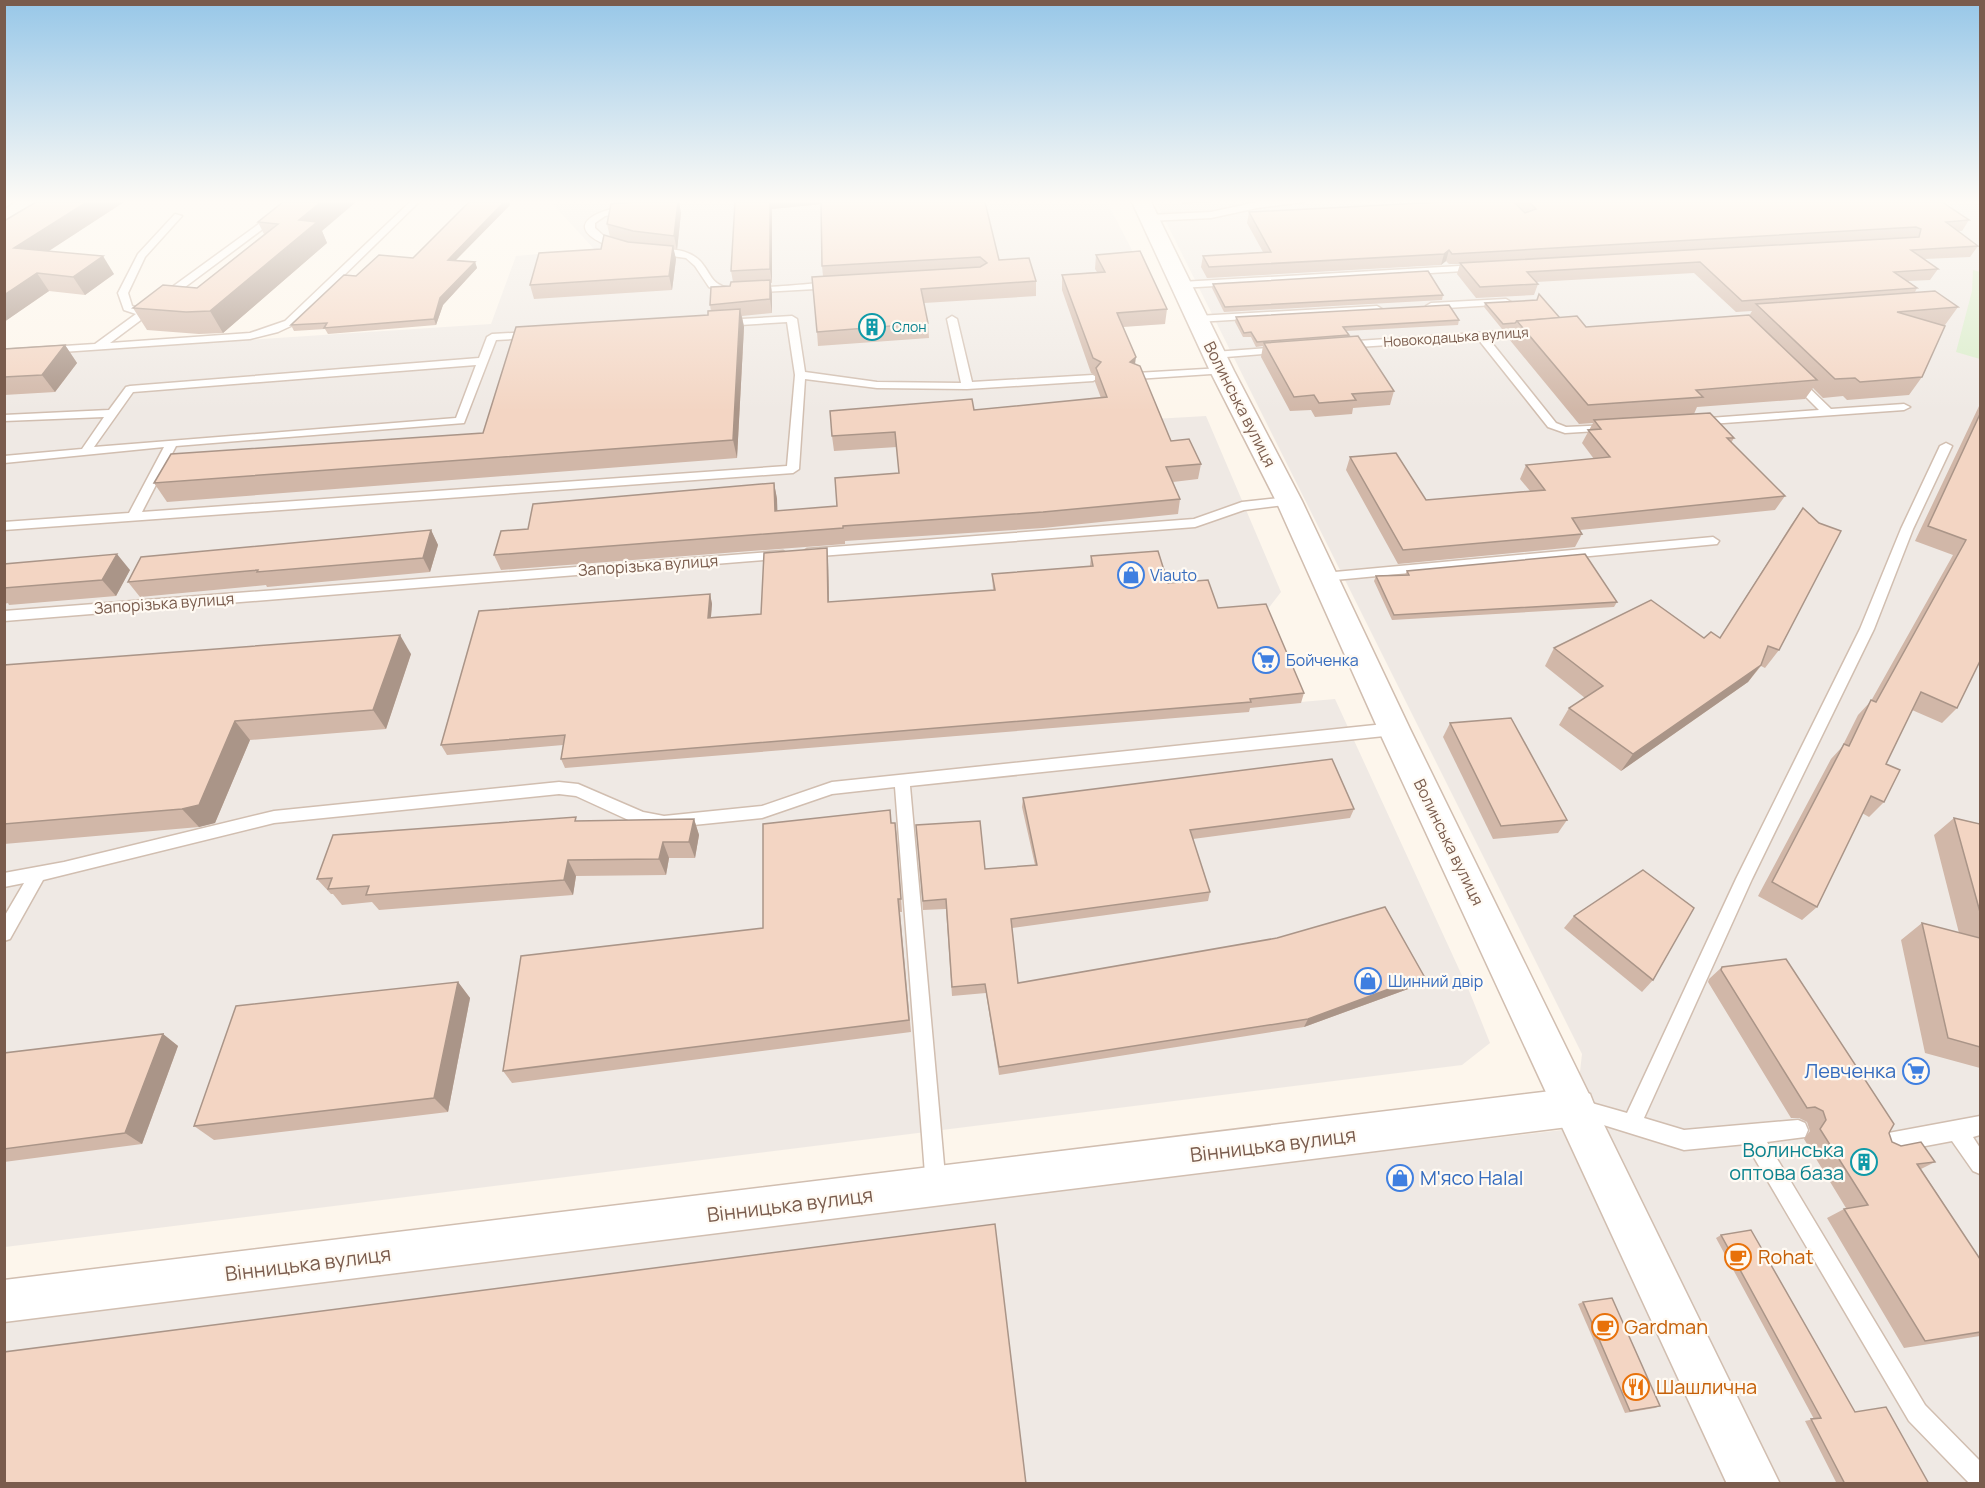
<svg xmlns="http://www.w3.org/2000/svg" width="1985" height="1488" font-family="Manrope,sans-serif">
<style>
.industrial{fill:#efe9e4}
.green{fill:#d8ecc9}
.lines{fill:none;stroke-linecap:round;stroke-linejoin:round}
.service-casing{stroke:#d1beb0;stroke-width:3}
.minor-casing{stroke:#d1beb0;stroke-width:3}
.tertiary-casing{stroke:#d1beb0;stroke-width:3}
.service{fill:#fff;fill-rule:evenodd}
.minor{fill:#fff;fill-rule:evenodd}
.tertiary{fill:#fff;fill-rule:evenodd}
.wall{fill:#d1b7a8}
.shaded-wall{fill:#aa9588}
.building{fill:#f3d5c3;stroke:#aa9588;stroke-width:1.5}
.labels{text-anchor:middle;stroke-width:4.5;stroke-linejoin:round;paint-order:stroke}
.far-culture-label{font-size:14px;fill:#0d838f;stroke:#fffaf3;text-anchor:start}
.far-street-label{font-size:14px;fill:#7a5c4d;stroke:#fffaf3}
.street-label{font-size:16px;fill:#7a5c4d;stroke:#fffaf3}
.shop-label{font-size:16px;fill:#366cbe;stroke:#fffaf3;text-anchor:start}
.near-shop-label{font-size:20px;fill:#366cbe;stroke:#fffaf3;text-anchor:end}
.near-street-label{font-size:20px;fill:#7a5c4d;stroke:#fffaf3}
.near-culture-label{font-size:20px;fill:#0d838f;stroke:#fffaf3;text-anchor:end}
.near-food-label{font-size:20px;fill:#c56008;stroke:#fffaf3;text-anchor:start}
</style>
<rect width="100%" height="100%" fill="#fdf6ec"/>
<g class="industrial">
<polygon points="551,202 1107,202 1148,281 1165,324 1117,327 1154,419 1206,416 1281,592 1264,614 1301,702 1335,699 1470,993 1490,1043 1462,1065 5,1247 5,356 491,324 516,256 594,249"/>
<polygon points="1156,202 1980,202 1980,1483 1754,1483 1576,1107 1582,1054"/>
<polygon points="1562,1130 1728,1483 5,1483 4,1314"/>
</g>
<polygon class="green" points="1973,270 1980,272 1980,359 1956,352 1972,291"/>
<g class="lines">
<defs>
<g id="service">
<polygon points="4,202 13,202 4,208"/>
<polygon points="289,202 299,202 110,343 250,333 285,321 410,202 419,202 293,325 278,332 250,339 4,356 4,350 95,344 136,314 124,310 118,293 138,254 175,214 182,216 145,257 128,293 132,306 142,309"/>
<polygon points="1257,202 1304,202 1257,208 1211,218 1149,221 1145,218 1149,215 1211,212"/>
<path d="M628,206l4,3 -1,2 -26,5 -10,7v5l12,11 18,6v4c-8,1 -16,-2 -23,-6 -42,-21 5,-35 26,-37z"/>
<path d="M654,248c18,1 39,1 50,18 6,8 8,16 18,20 13,6 92,-3 111,-4l5,3 -5,3 -106,6 -18,-7 -14,-21 -9,-8 -35,-5 -2,-2z"/>
<polygon points="1477,265 1480,266 1480,270 1181,288 1176,285 1181,282"/>
<polygon points="1506,299 1511,302 1510,304 1431,309 1426,306 1431,303"/>
<polygon points="1377,306 1382,309 1381,311 1197,322 1192,319 1197,316"/>
<path d="M792,316l5,3 8,53 72,10 84,1 -14,-64 5,-3 5,3 15,63 121,-7 5,3 -5,3 -126,8 -90,-1 -72,-9 -6,90 -6,4 -789,57v-8l125,-9 35,-66 -160,16v-7l78,-7 22,-32 -100,4v-6l105,-5 17,-23 4,-1 349,-28 8,-21 5,-3 41,-2 5,3 -5,3 -37,2 -32,83 -288,23 -34,66 645,-46 8,-91 -8,-53 -63,4 -5,-3 5,-3zM476,365l-20,53 -362,29 39,-55z"/>
<polygon points="1532,329 1536,330 1536,334 1488,338 1556,423 1566,427 1610,425 1614,426 1614,430 1565,433 1548,427 1478,339 1343,348 1338,345 1343,342"/>
<polygon points="1283,347 1287,348 1287,352 1214,358 1209,355 1214,352"/>
<polygon points="1222,368 1227,371 1226,373 1136,379 1131,376 1136,373"/>
<polygon points="1796,378 1800,379 1831,409 1904,404 1910,407 1904,410 1696,425 1690,422 1696,419 1819,410 1792,383 1792,379"/>
<polygon points="1946,443 1952,446 1913,529 1874,629 1752,879 1644,1118 1684,1130 1798,1120 1805,1123 1808,1130 1805,1137 1767,1142 1925,1405 1980,1461 1980,1484 1970,1484 1909,1421 1746,1144 1684,1150 1581,1118 1574,1116 1571,1109 1574,1102 1581,1100 1627,1113 1736,879 1860,629 1901,529 1940,446"/>
<polygon points="1289,497 1293,498 1293,504 1244,510 1195,527 807,557 801,553 807,549 1194,519 1242,502"/>
<polygon points="1713,537 1719,541 1717,544 1324,581 1317,577 1324,573"/>
<polygon points="783,551 789,555 788,558 4,621 4,611"/>
<polygon points="1394,723 1399,725 1401,729 1399,733 1394,735 910,786 946,1187 943,1194 936,1197 929,1194 926,1187 895,787 832,794 762,818 664,828 635,823 576,796 559,794 274,823 43,880 10,939 4,941 4,917 24,883 4,887 4,873 64,862 274,811 559,782 578,784 643,812 664,816 762,806 832,782"/>
<polygon points="1980,1116 1980,1135 1973,1137 1980,1148 1980,1174 1973,1171 1952,1141 1883,1154 1876,1151 1873,1144 1876,1137 1883,1134"/>
</g>
<polygon id="minor" points="1576,1088 1590,1094 1595,1107 1590,1120 1576,1126 4,1322 4,1280"/>
<polygon id="tertiary" points="1132,202 1151,202 1234,371 1302,501 1410,729 1780,1484 1727,1484 1378,729 1276,501 1210,371"/>
</defs>
<use href="#service" class="service-casing"/>
<use href="#minor" class="minor-casing"/>
<use href="#tertiary" class="tertiary-casing"/>
<use href="#service" class="service"/>
<use href="#minor" class="minor"/>
<use href="#tertiary" class="tertiary"/>
</g>
<g class="wall">
<polygon points="124,202 49,251 114,274 85,295 49,291 4,322 4,221"/>
<polygon points="283,202 322,231 327,243 223,333 199,334 147,330 133,308 197,288 264,234 258,222"/>
<polygon points="635,202 679,202 681,213 677,250 673,249 676,259 672,290 534,299 530,285 601,249 610,237 607,224"/>
<polygon points="735,202 985,202 999,260 1036,281 1036,296 924,303 928,323 929,338 818,346 817,332 823,276 822,266 821,204 772,209 772,283 771,283 772,294 772,313 742,316 744,327 737,458 167,502 154,483 483,433 708,315 711,311 710,305 730,286 733,282 731,271"/>
<polygon points="1181,202 1216,202 1182,204"/>
<polygon points="1515,202 1942,202 1969,220 1962,231 1958,231 1978,246 1970,257 1924,259 1938,269 1930,280 1908,281 1917,288 1915,292 1958,307 1945,325 1943,325 1922,377 1909,395 1847,400 1843,396 1823,398 1813,388 1805,399 1697,407 1694,414 1734,438 1731,443 1785,496 1775,510 1580,530 1582,534 1575,547 1398,564 1346,470 1350,457 1426,500 1530,491 1520,479 1526,465 1594,459 1582,443 1593,423 1579,424 1509,339 1514,328 1502,329 1484,307 1485,303 1560,318 1586,327 1749,316 1752,311 1736,312 1694,273 1536,282 1538,284 1534,295 1476,298 1457,274 1460,264 1449,264 1446,261 1441,265 1207,278 1201,267 1203,256 1263,252 1247,223 1249,212 1526,213"/>
<polygon points="510,205 456,260 475,262 477,268 443,305 436,325 328,334 325,329 294,331 291,325 356,276 413,258"/>
<polygon points="1096,255 1167,309 1165,324 1123,327 1135,364 1171,441 1201,464 1198,479 1173,482 1180,499 1178,514 1043,528 845,541 845,544 501,570 494,555 528,529 774,483 777,499 777,511 837,506 899,473 897,447 834,451 832,436 974,410 1101,398 1095,382 1095,375 1091,373 1062,290 1062,275 1097,272 1095,269"/>
<polygon points="1213,284 1443,295 1442,300 1224,312 1212,288"/>
<polygon points="1236,317 1459,320 1458,325 1346,331 1349,335 1348,337 1394,391 1390,405 1353,408 1352,414 1315,417 1311,410 1290,411 1261,357 1263,346 1256,347 1251,337 1243,337 1235,322"/>
<polygon points="65,345 77,363 55,392 4,395 4,349"/>
<polygon points="1980,404 1980,661 1957,708 1942,723 1912,710 1886,764 1884,802 1869,817 1862,813 1817,907 1802,920 1758,896 1831,759 1842,747 1858,715 1871,701 1953,555 1915,541"/>
<polygon points="1803,508 1779,650 1765,668 1761,666 1748,682 1621,771 1559,725 1569,708 1585,698 1545,666 1554,648 1704,638 1720,638 1791,525"/>
<polygon points="431,530 438,545 430,572 267,587 266,585 140,597 128,582"/>
<polygon points="1091,556 1168,583 1218,608 1304,693 1301,703 1250,708 1249,712 565,768 561,759 563,745 447,755 441,745 710,594 712,604 711,617 761,614 828,558 829,602 993,590 992,574 1090,566"/>
<polygon points="4,564 130,570 116,596 9,605 8,603 4,604"/>
<polygon points="1407,571 1617,602 1614,607 1392,620 1374,581 1376,576 1405,575"/>
<polygon points="411,654 386,729 250,740 215,823 199,827 4,844 4,665"/>
<polygon points="1450,723 1567,820 1558,833 1493,839 1443,737"/>
<polygon points="1023,798 1354,809 1350,818 1193,839 1210,892 1208,901 1012,928 1018,983 1419,985 1304,1027 999,1075 986,993 952,996 946,909 923,910 916,825 985,869 1035,865 1022,807"/>
<polygon points="1954,818 1980,824 1980,1068 1925,1053 1901,940 1922,923 1959,933 1934,835"/>
<polygon points="694,819 699,835 695,858 669,858 666,875 576,876 573,895 379,910 372,902 342,905 333,894 331,894 317,879 578,821"/>
<polygon points="891,823 895,823 897,836 902,912 900,912 911,1032 512,1083 503,1071 763,928"/>
<polygon points="1574,916 1653,980 1642,992 1564,928"/>
<polygon points="1722,967 1889,1133 1892,1142 1935,1162 1921,1169 1980,1259 1980,1336 1904,1348 1827,1218 1846,1208 1804,1139 1810,1131 1807,1122 1799,1118 1791,1118 1708,982 1709,979"/>
<polygon points="458,982 470,998 448,1112 214,1140 194,1126"/>
<polygon points="163,1034 178,1046 142,1144 4,1162 4,1053"/>
<polygon points="1721,1235 1855,1412 1929,1484 1837,1484 1805,1421 1814,1419 1716,1238"/>
<polygon points="1583,1302 1660,1406 1655,1408 1625,1413 1578,1304"/>
</g>
<g class="shaded-wall">
<polygon points="87,202 124,202 27,265 14,248"/>
<polygon points="321,202 356,202 322,231 327,243 223,333 210,311 299,220"/>
<polygon points="504,202 509,202 510,205 450,266 448,260"/>
<polygon points="678,202 679,202 681,213 677,250 674,236"/>
<polygon points="770,202 822,202 822,204 772,209 772,283 770,269"/>
<polygon points="673,246 676,259 672,290 669,276"/>
<polygon points="1449,250 1446,261 1441,265 1444,254"/>
<polygon points="103,256 114,274 85,295 73,277"/>
<polygon points="475,262 477,268 443,305 436,325 434,319 440,298"/>
<polygon points="37,273 49,291 4,322 4,295"/>
<polygon points="770,280 772,294 772,313 770,299"/>
<polygon points="740,309 744,327 737,458 733,440"/>
<polygon points="65,345 77,363 55,392 42,375"/>
<polygon points="1136,357 1134,371 1130,362"/>
<polygon points="774,483 777,499 778,526 775,511"/>
<polygon points="431,530 438,545 430,572 423,558"/>
<polygon points="827,548 828,558 829,612 828,602"/>
<polygon points="117,554 130,570 116,596 102,580"/>
<polygon points="710,594 712,604 710,627 708,618"/>
<polygon points="400,635 411,654 386,729 373,710"/>
<polygon points="1761,665 1748,682 1621,771 1633,754"/>
<polygon points="235,721 250,740 215,823 199,827 182,809"/>
<polygon points="694,819 699,835 695,858 689,842"/>
<polygon points="663,842 669,858 666,875 659,859"/>
<polygon points="568,860 576,876 573,895 564,880"/>
<polygon points="1424,976 1419,985 1304,1027 1308,1019"/>
<polygon points="458,982 470,998 448,1112 434,1098"/>
<polygon points="163,1034 178,1046 142,1144 125,1133"/>
</g>
<g class="building">
<polygon points="36,202 87,202 14,248 103,256 73,277 37,273 4,295 4,221"/>
<polygon points="283,202 321,202 299,220 317,222 210,311 186,312 133,308 163,285 197,288 278,224 258,222"/>
<polygon points="469,202 504,202 448,260 475,262 440,298 434,319 324,328 327,323 291,325 344,275 356,276 379,255 413,258"/>
<polygon points="635,202 678,202 674,236 633,231 607,224 611,204"/>
<polygon points="735,202 770,202 770,269 731,271"/>
<polygon points="821,202 985,202 999,260 1029,258 1036,281 921,289 928,323 817,332 812,277 980,267 987,263 980,257 822,266"/>
<polygon points="1442,202 1514,202 1525,213 1536,209 1529,202 1942,202 1969,220 1946,222 1978,246 1911,250 1938,269 1894,272 1917,288 1742,301 1700,262 1527,272 1538,284 1480,287 1460,263 1919,237 1921,229 1916,227 1452,254 1449,250 1444,254 1209,267 1203,256 1271,252 1249,212"/>
<polygon points="604,235 628,242 673,246 669,276 530,285 539,253 601,249"/>
<polygon points="1140,251 1167,309 1117,313 1136,357 1130,362 1140,366 1171,441 1189,439 1201,464 1166,467 1180,499 1043,512 843,526 843,528 494,555 501,531 528,529 533,504 774,483 775,511 837,506 835,478 899,473 895,432 832,436 830,411 972,399 974,410 1107,397 1096,368 1101,362 1093,358 1062,275 1105,272 1096,255"/>
<polygon points="1428,271 1443,295 1225,307 1213,284"/>
<polygon points="770,280 770,299 710,305 711,287 730,286 731,282"/>
<polygon points="1935,291 1958,307 1897,312 1945,326 1922,377 1860,382 1855,378 1835,379 1756,304"/>
<polygon points="1539,294 1560,318 1517,321 1515,323 1503,324 1485,303 1537,300"/>
<polygon points="1449,305 1459,320 1343,327 1349,335 1257,342 1251,332 1244,333 1236,317"/>
<polygon points="740,309 733,440 154,483 171,454 483,433 516,327 708,315 708,311"/>
<polygon points="1749,315 1817,380 1696,390 1703,397 1588,405 1517,321 1577,316 1586,327"/>
<polygon points="1358,336 1394,391 1352,394 1356,400 1319,403 1314,395 1294,397 1264,343"/>
<polygon points="65,345 42,375 4,377 4,349"/>
<polygon points="1710,413 1734,438 1727,438 1785,496 1572,518 1582,534 1403,550 1350,457 1396,453 1426,500 1545,490 1526,465 1610,457 1588,430 1601,429 1594,420"/>
<polygon points="1980,414 1980,661 1957,708 1921,692 1886,764 1900,770 1884,802 1871,796 1817,907 1772,882 1844,744 1849,746 1871,700 1876,702 1966,540 1928,526"/>
<polygon points="1803,508 1819,523 1841,531 1779,650 1768,646 1761,665 1633,754 1569,708 1603,686 1554,648 1651,600 1704,638 1711,632 1720,638"/>
<polygon points="431,530 423,558 257,572 258,570 128,582 141,557"/>
<polygon points="827,548 828,602 995,590 992,574 1093,566 1091,556 1158,551 1168,583 1208,580 1218,608 1266,604 1304,693 1250,699 1251,702 561,759 565,735 441,745 479,611 710,594 708,618 761,614 764,553"/>
<polygon points="117,554 102,580 4,588 4,564"/>
<polygon points="1585,554 1617,602 1394,615 1376,576 1409,575 1407,571"/>
<polygon points="400,635 373,710 235,721 199,805 182,809 4,824 4,665"/>
<polygon points="1511,718 1567,820 1501,826 1450,723"/>
<polygon points="1332,759 1354,809 1190,830 1210,892 1011,919 1018,983 1277,938 1385,907 1424,976 1308,1019 999,1067 985,984 952,987 946,899 923,901 916,825 980,821 985,869 1037,865 1023,798"/>
<polygon points="890,810 891,823 895,823 901,899 898,899 909,1020 503,1071 521,956 763,928 763,824"/>
<polygon points="576,817 575,821 694,819 689,842 663,842 659,859 568,860 564,880 366,895 369,886 328,889 332,878 317,879 333,835"/>
<polygon points="1954,818 1980,824 1980,912"/>
<polygon points="1643,870 1694,908 1653,980 1574,916"/>
<polygon points="1922,923 1980,938 1980,1047 1948,1038"/>
<polygon points="1786,959 1894,1124 1889,1133 1892,1142 1901,1146 1921,1142 1935,1162 1917,1164 1980,1259 1980,1332 1925,1341 1844,1209 1868,1205 1820,1129 1826,1120 1823,1111 1815,1107 1807,1108 1721,970 1722,967"/>
<polygon points="458,982 434,1098 194,1126 236,1006"/>
<polygon points="163,1034 125,1133 4,1149 4,1053"/>
<polygon points="995,1224 1026,1484 4,1484 4,1352"/>
<polygon points="1751,1230 1855,1412 1886,1407 1929,1484 1845,1484 1811,1419 1821,1418 1721,1235"/>
<polygon points="1612,1298 1660,1406 1630,1411 1583,1302"/>
</g>
<linearGradient id="sky" x2="0" y2="1"><stop stop-color="#97c7e8"/><stop offset="0.49" stop-color="#fefbf6"/><stop offset="1" stop-color="#fefbf6" stop-opacity="0"/></linearGradient>
<rect width="1985" height="411" fill="url(#sky)"/>
<defs>
<symbol id="building-ring" viewBox="-11 -11 22 22"><circle r="9.5" fill="#fffaf3" stroke="#0f9aa8" stroke-width="1.5"/><path d="M-4-6H4V6H1V3H-1V6H-4ZM-2.5-4.3h1.7v1.8h-1.7ZM.8-4.3h1.7v1.8H.8ZM-2.5-1h1.7V.8h-1.7ZM.8-1h1.7V.8H.8Z" fill="#0f9aa8"/></symbol>
<symbol id="shop-ring" viewBox="-11 -11 22 22"><circle r="9.5" fill="#fffaf3" stroke="#3f7fe0" stroke-width="1.5"/><path d="M-5-2.5h2.3a2.7 3.5 0 0 1 5.4 0H5L5.5 6h-11ZM-1.5-2.5h3a1.5 2.3 0 0 0-3 0Z" fill="#3f7fe0"/></symbol>
<symbol id="supermarket-ring" viewBox="-11 -11 22 22"><circle r="9.5" fill="#fffaf3" stroke="#3f7fe0" stroke-width="1.5"/><path d="M-6-5.5h2.5l.6 2H6L4.5 2H-2.5L-4.4-4H-6ZM-1.5 3.2a1.3 1.3 0 1 0 .1 0ZM3 3.2a1.3 1.3 0 1 0 .1 0Z" fill="#3f7fe0"/></symbol>
<symbol id="cafe-ring" viewBox="-11 -11 22 22"><circle r="9.5" fill="#fffaf3" stroke="#e8710a" stroke-width="1.5"/><path d="M-5.5-4.5H6V0H3Q3 3.5 0 3.5H-2.5Q-5.5 3.5-5.5 0ZM3-3.2v2h1.7v-2ZM-6 4.5H4V6H-6Z" fill="#e8710a"/></symbol>
<symbol id="restaurant-ring" viewBox="-11 -11 22 22"><circle r="9.5" fill="#fffaf3" stroke="#e8710a" stroke-width="1.5"/><path d="M-5-6h1v4h1v-4h1v4h1v-4h1v5L-1.5 .5V6h-2V.5L-5-1ZM5-6V6H3V1.5H1.5Q1.5-4 5-6Z" fill="#e8710a"/></symbol>
</defs>
<g fill-rule="evenodd">
<use href="#building-ring" x="857" y="312" width="30" height="30"/>
<use href="#shop-ring" x="1116" y="560" width="30" height="30"/>
<use href="#supermarket-ring" x="1251" y="645" width="30" height="30"/>
<use href="#shop-ring" x="1353" y="966" width="30" height="30"/>
<use href="#supermarket-ring" x="1901" y="1056" width="30" height="30"/>
<use href="#building-ring" x="1849" y="1147" width="30" height="30"/>
<use href="#shop-ring" x="1385" y="1163" width="30" height="30"/>
<use href="#cafe-ring" x="1723" y="1242" width="30" height="30"/>
<use href="#cafe-ring" x="1590" y="1312" width="30" height="30"/>
<use href="#restaurant-ring" x="1621" y="1372" width="30" height="30"/>
</g>
<g class="labels">
<g class="far-culture-label">
<text x="892" y="332">Слон</text>
</g>
<g class="far-street-label">
<text transform="translate(1456 337) rotate(-4)" y="5">Новокодацька вулиця</text>
</g>
<g class="street-label">
<text transform="translate(1240 404) rotate(63)" y="6">Волинська вулиця</text>
<text transform="translate(648 565) rotate(-4)" y="6">Запорізька вулиця</text>
<text transform="translate(164 603) rotate(-4)" y="6">Запорізька вулиця</text>
<text transform="translate(1449 842) rotate(64)" y="6">Волинська вулиця</text>
</g>
<g class="shop-label">
<text x="1150" y="581">Viauto</text>
<text x="1286" y="666">Бойченка</text>
<text x="1388" y="987">Шинний двір</text>
</g>
<g class="near-shop-label">
<text x="1896" y="1078">Левченка</text>
<text x="1420" y="1185" text-anchor="start">М'ясо Halal</text>
</g>
<g class="near-street-label">
<text transform="translate(1273 1145) rotate(-7)" y="7">Вінницька вулиця</text>
<text transform="translate(790 1205) rotate(-7)" y="7">Вінницька вулиця</text>
<text transform="translate(308 1264) rotate(-7)" y="7">Вінницька вулиця</text>
</g>
<g class="near-culture-label">
<text x="1844" y="1157">Волинська<tspan x="1844" dy="23">оптова база</tspan></text>
</g>
<g class="near-food-label">
<text x="1758" y="1264">Rohat</text>
<text x="1624" y="1334">Gardman</text>
<text x="1656" y="1394">Шашлична</text>
</g>
</g>
<rect width="1985" height="1488" fill="none" stroke="#7a5c4d" stroke-width="12"/>
</svg>
